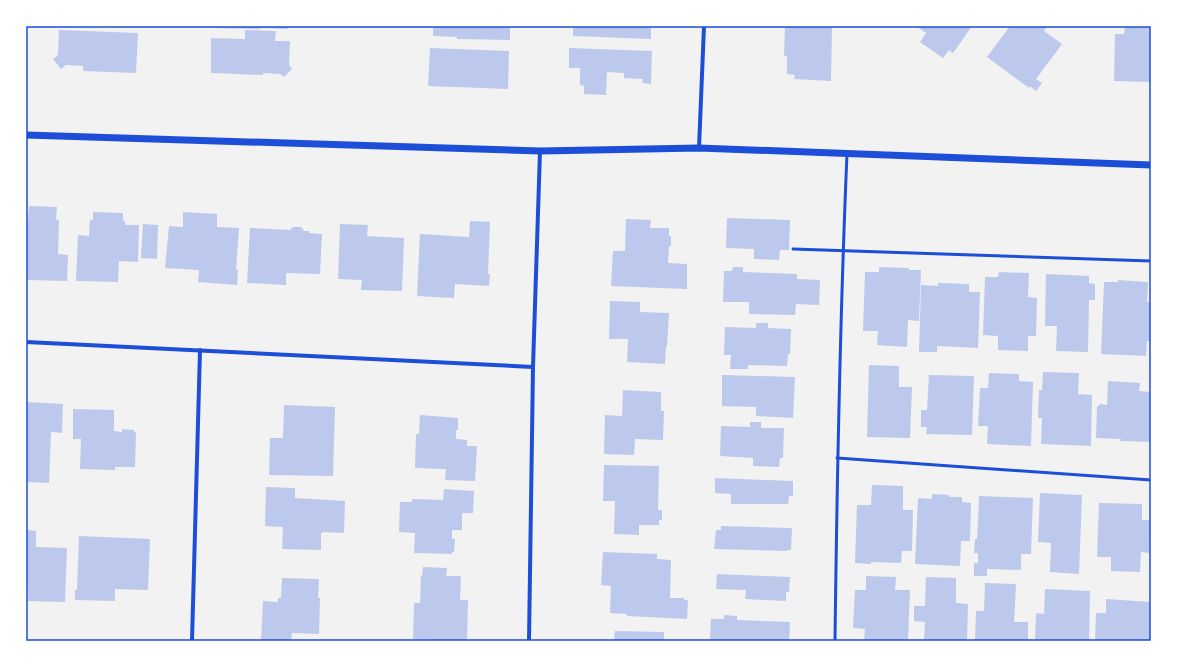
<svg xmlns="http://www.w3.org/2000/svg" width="1177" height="667" font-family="'IBM Plex Sans',sans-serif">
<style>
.building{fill:#bdc9ec}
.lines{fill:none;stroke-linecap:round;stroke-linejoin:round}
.service{stroke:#1d4ed8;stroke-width:3}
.minor{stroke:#1d4ed8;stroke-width:4}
.tertiary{stroke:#1d4ed8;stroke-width:7}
.neatline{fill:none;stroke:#1d4ed8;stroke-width:1.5}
</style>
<rect width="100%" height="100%" fill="#f2f2f2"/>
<g class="building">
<polygon points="215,26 288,26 288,29 260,28 260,29 215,28"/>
<polygon points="433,26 510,26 510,40 457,39 457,37 433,36"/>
<polygon points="573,26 651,26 651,39 573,36"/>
<polygon points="785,26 832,27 831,81 794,79 795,75 787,74 787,56 784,56"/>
<polygon points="916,26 972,26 953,53 949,50 943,58 920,42 926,33"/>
<polygon points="1010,26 1046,26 1047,27 1044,31 1062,44 1036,79 1042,83 1036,91 1030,86 1029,88 987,57"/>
<polygon points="1137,26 1151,26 1151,82 1114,81 1115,34 1124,34 1125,27 1137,27"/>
<polygon points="59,30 138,33 136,73 83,71 83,66 66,65 61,69 53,59 58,55"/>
<polygon points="245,30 276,31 275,41 290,41 289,65 292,69 284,77 280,74 263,73 263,75 211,73 211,38 245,39"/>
<polygon points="430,48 509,51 508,89 428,86"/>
<polygon points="569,48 652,51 651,84 642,83 643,79 624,78 624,73 607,72 606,95 584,94 584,86 580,85 580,68 569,68"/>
<polygon points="29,206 57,207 56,220 59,220 58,254 68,255 67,281 27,280 26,219 28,219"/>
<polygon points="93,212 123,213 123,221 125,221 125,225 139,225 138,262 119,261 118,282 76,281 78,235 89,236 90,220 93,220"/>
<polygon points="183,212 217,214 217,227 239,228 236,270 238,270 237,285 198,282 199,270 165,268 169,226 183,227"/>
<polygon points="727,218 790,220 789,250 780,250 779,260 754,259 754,249 726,248"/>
<polygon points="626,219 651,220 650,228 669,228 669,236 671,236 671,246 669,246 668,263 687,264 687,289 611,286 613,251 625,251"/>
<polygon points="470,221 490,222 488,274 490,274 489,286 455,284 454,298 417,296 420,234 469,237"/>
<polygon points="143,224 158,225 157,259 141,258"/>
<polygon points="340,224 368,225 367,236 404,238 402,291 361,290 362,280 338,279"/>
<polygon points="293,227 301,227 304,231 309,231 309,233 322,234 320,274 286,273 286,285 247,283 250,228 290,230"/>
<polygon points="733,267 743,267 743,272 797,274 797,279 820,280 819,305 796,304 795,315 749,314 749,302 723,302 724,271 732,271"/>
<polygon points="879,267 909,268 909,270 921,270 919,321 908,320 907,347 877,345 878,331 863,331 865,272 879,272"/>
<polygon points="999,272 1029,273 1028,297 1037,298 1036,336 1028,336 1028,351 998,350 998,336 983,335 985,277 998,277"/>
<polygon points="1046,274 1089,276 1089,283 1095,284 1095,300 1089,300 1088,352 1056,351 1057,326 1045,326"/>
<polygon points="1118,280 1148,282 1147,302 1151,302 1151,341 1147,341 1146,356 1101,354 1104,282 1118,282"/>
<polygon points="938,283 969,284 969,292 980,292 978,348 937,346 937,352 919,352 921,285 938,286"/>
<polygon points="610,301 640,302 640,312 669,313 667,346 666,346 665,364 627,362 628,339 609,339"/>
<polygon points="756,323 768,323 768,328 791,329 790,354 788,354 787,366 748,365 748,369 730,369 731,355 724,355 725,327 756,328"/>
<polygon points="869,365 899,366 899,387 912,387 910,438 867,437"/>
<polygon points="1043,372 1079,373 1078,394 1092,395 1091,446 1041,444 1042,418 1038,418 1039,390 1042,390"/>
<polygon points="989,373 1019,374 1019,381 1033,382 1031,446 987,444 988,426 978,426 980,388 988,388"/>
<polygon points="722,375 795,377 793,418 756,416 756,407 722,406"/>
<polygon points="929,375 974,376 972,435 926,434 927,427 921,427 921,410 927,410"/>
<polygon points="1108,381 1140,383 1139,391 1151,392 1151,442 1120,441 1121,439 1096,438 1097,406 1099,406 1099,404 1107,405"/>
<polygon points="623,390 661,392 661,411 664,411 663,440 635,439 634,455 604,454 605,415 622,416"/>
<polygon points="26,402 63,404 62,433 51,432 49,483 26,482"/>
<polygon points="284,405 335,407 333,476 269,475 270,438 283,438"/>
<polygon points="73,409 114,410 114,431 122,432 122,429 134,430 134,432 136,432 135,467 115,467 115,470 80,469 81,439 73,439"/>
<polygon points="420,415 458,418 458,430 456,430 456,439 467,440 467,446 477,446 475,481 445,480 446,469 415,468 416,434 419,434"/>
<polygon points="750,422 761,422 761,428 784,428 783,458 780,458 779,467 753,466 753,458 720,456 721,426 750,427"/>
<polygon points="604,465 659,466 658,510 662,510 662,520 659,520 659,525 639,525 639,535 614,534 615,501 603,501"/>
<polygon points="715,478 793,481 793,496 789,496 788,504 731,504 731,494 715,493"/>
<polygon points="872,485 903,486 903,510 913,510 912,551 902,551 901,563 871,562 871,564 855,563 857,505 871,505"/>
<polygon points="266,487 295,488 295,498 345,501 344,533 323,532 323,533 321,533 321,550 282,549 283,527 265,526"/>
<polygon points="444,489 474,491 473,513 462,513 462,530 452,530 452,539 455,539 454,552 452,552 452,554 414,553 415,533 399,532 400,502 412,502 412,499 443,500"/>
<polygon points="1040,493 1082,495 1079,574 1050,572 1051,543 1038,542"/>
<polygon points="932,494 949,495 949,497 962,497 962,502 971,503 970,541 961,541 960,566 915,564 918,498 932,499"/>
<polygon points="979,496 1033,498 1031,554 1021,554 1021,570 987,569 987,576 974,576 974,563 978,563 978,553 974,553 975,539 977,539 978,521"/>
<polygon points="1099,503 1142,504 1142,520 1150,520 1149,553 1141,552 1140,572 1111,571 1111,557 1097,557"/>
<polygon points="721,526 792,528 791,550 787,550 787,551 714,549 716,530 721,530"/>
<polygon points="26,530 36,531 36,547 67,548 65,602 28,601 28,588 26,588"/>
<polygon points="79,536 150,539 148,590 115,589 115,601 75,600 75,590 77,590"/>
<polygon points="603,552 657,554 657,559 671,560 670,598 684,598 684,600 688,600 687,619 627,616 627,614 610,613 611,586 601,585"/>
<polygon points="423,567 447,568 446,576 461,576 460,600 468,600 467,641 413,639 414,603 420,603 421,576 422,576"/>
<polygon points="717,574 790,577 789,592 786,592 786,601 745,599 746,590 716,589"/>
<polygon points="866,576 896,577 895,590 910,590 908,641 864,641 865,629 853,628 855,590 866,590"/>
<polygon points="926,577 956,578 956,603 968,604 967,641 924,641 925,622 914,621 914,606 925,606"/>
<polygon points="282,578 319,579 318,598 320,598 319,634 292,633 291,641 261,641 263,601 278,602 278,598 281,598"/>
<polygon points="985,583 1016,584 1014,622 1028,622 1028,641 975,641 976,611 984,611"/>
<polygon points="1045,589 1090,591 1089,641 1035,641 1036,613 1044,614"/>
<polygon points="1106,599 1151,602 1151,641 1095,641 1096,613 1106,613"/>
<polygon points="724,615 737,616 737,620 790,622 789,641 710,641 711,619 724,619"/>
<polygon points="615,631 664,632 664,641 614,641"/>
</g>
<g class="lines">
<g class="service">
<polyline points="793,249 1151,261"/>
<polyline points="837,458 1151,480"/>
<path d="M835,641c2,-163 5,-325 12,-487"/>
</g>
<g class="minor">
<polyline points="699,148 704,26"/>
<polyline points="26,342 533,367"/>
<polyline points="192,641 200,350"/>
<polyline points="529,641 533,367 540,151"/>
</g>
<polyline class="tertiary" points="26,135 540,151 699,148 1151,165"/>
</g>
<rect width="1177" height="667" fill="none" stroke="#ffffff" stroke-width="54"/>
<rect x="27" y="27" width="1123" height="613" class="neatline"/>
</svg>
